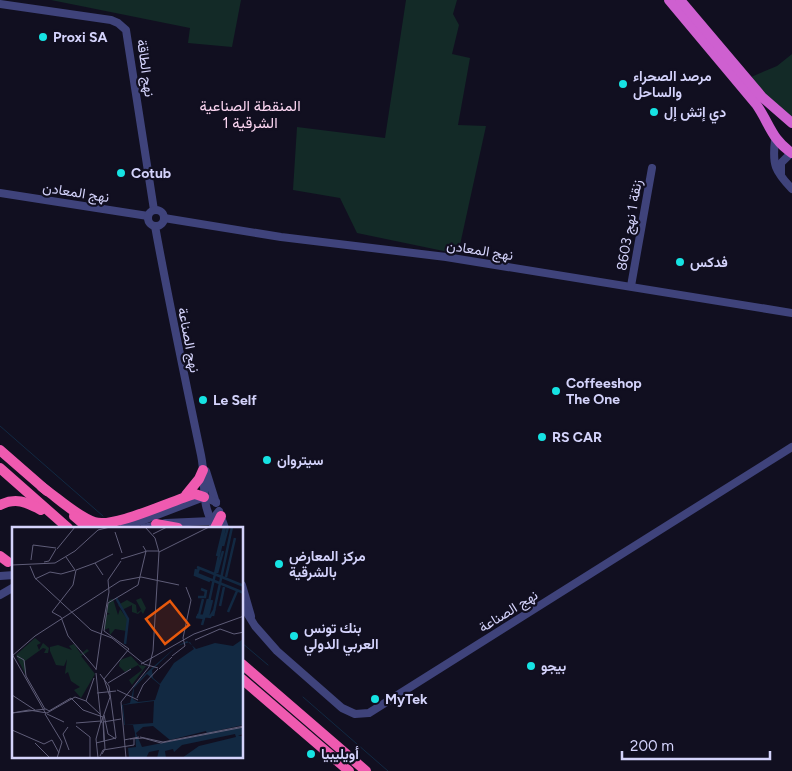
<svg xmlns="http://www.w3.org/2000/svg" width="792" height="771" font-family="Figtree,Vazirmatn,sans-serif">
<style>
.green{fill:#132a27}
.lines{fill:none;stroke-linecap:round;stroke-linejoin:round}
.stream{stroke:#122942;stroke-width:1}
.tertiary{stroke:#3f437b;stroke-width:8}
.trunk{stroke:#ce60d0;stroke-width:10}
.motorway{stroke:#ef5ab0;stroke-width:10}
.poi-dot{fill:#16e3e3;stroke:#110f20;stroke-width:2}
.labels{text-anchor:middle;stroke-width:4.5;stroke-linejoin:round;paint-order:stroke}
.poi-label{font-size:14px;font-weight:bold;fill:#d4d3fb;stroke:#110f20;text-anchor:start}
.street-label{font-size:14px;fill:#d4d3fb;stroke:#110f20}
.neighbourhood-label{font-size:15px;fill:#fbd5f1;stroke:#110f20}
.inset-river{fill:none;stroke:#122942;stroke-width:2.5}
.inset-road{fill:none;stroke:#5f5d78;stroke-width:1}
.view{fill:#e8590c;fill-opacity:0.15;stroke:#e8590c;stroke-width:2.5}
.inset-edge{fill:none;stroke:#d4d3fb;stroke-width:2.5}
</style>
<rect width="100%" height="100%" fill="#110f20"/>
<g class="green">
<polygon points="51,0 241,0 232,47 188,43 190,28"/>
<polygon points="406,0 457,0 453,14 459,25 452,54 470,58 458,125 486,126 458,254 357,233 340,198 293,190 297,127 385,138"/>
<polygon points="792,54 792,120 777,109 751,77 777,66"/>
</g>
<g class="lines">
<g class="stream">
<polyline points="0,426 103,516"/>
<polyline points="242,643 268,665"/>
<polyline points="303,697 388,771"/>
</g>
<g class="tertiary">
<polyline points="0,4 111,20 118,23 126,30 154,210"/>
<path d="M775,140c-3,25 0,31 17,49"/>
<polyline points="781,174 781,163 791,153"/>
<polyline points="0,193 148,216"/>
<circle cx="156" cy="218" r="8"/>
<polyline points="164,218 281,237 446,257 792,313"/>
<path d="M155,226c14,77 30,153 46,229 6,29 -2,46 14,73"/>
<polyline points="631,286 652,168"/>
<polyline points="206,471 216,503"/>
<polyline points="220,514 225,528"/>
<polyline points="123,528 204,497 216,502"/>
<polyline points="144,528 166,523 211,521 219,511"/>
<polyline points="0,576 14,575"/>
<polyline points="242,585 251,616"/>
<polyline points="0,595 14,587"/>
<polyline points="242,605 255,626 277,651 342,708 355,714 369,713 792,447"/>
</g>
<g class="trunk">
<path d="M669,0l87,104c14,20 15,35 36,49"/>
<polyline points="680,0 762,97 792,123"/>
</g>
<g class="motorway">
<polyline points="0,450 47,491"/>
<polyline points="0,468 68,528"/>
<path d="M42,487c16,11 33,28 52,35 20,7 78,-22 101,-28l9,3"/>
<polyline points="186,495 199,479 203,470"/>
<path d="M0,505c16,-8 26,-3 41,5"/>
<polyline points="74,516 88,528"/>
<polyline points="156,524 178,528"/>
<polyline points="215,528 221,516"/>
<polyline points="0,556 8,562"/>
<polyline points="242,664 366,771"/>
<polyline points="242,679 349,771"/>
</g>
</g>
<g class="poi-dot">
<circle cx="43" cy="37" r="5"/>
<circle cx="623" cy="84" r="5"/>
<circle cx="654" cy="112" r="5"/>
<circle cx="121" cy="173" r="5"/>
<circle cx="680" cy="262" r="5"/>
<circle cx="556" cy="391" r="5"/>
<circle cx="203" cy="400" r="5"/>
<circle cx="542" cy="437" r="5"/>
<circle cx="267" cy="460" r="5"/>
<circle cx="279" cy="564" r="5"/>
<circle cx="294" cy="636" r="5"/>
<circle cx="531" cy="666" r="5"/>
<circle cx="375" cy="699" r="5"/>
<circle cx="311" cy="754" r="5"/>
</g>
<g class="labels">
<g class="poi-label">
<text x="53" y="42">Proxi SA</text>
<text x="633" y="81">مرصد الصحراء<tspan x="633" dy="16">والساحل</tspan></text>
<text x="664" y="117">دي إتش إل</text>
<text x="131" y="178">Cotub</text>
<text x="690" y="267">فدكس</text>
<text x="566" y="388">Coffeeshop<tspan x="566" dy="16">The One</tspan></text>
<text x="213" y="405">Le Self</text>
<text x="552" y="442">RS CAR</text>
<text x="277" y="465">سيتروان</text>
<text x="289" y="561">مركز المعارض<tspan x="289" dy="16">بالشرقية</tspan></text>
<text x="304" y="633">بنك تونس<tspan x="304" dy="16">العربي الدولي</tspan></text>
<text x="541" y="671">بيجو</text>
<text x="385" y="704">MyTek</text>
<text x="321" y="759">أويليبيا</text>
</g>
<g class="street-label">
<text transform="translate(146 68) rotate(82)" y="5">نهج الطاقة</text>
<text transform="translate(76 192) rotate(9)" y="5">نهج المعادن</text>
<text transform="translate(629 225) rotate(-80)" y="5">زنقة 1 نهج 8603</text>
<text transform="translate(480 250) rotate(9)" y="5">نهج المعادن</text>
<text transform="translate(189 340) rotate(79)" y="5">نهج الصناعة</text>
<text transform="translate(508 611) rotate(-32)" y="5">نهج الصناعة</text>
</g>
<g class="neighbourhood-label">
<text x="250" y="111">المنقطة الصناعية<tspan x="250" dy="17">الشرقية 1</tspan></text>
</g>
</g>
<g transform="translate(12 527)">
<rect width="231" height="231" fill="#110f20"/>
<path d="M129,71l5,10 -3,6 -2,-3 -3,3 -6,-2v-7l-10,5 -4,-5 9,-5 9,5 1,8 4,-3 1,1 -6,-11zM101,72l5,16 2,-6 8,11 -2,11 -11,-2 -5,6 -1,-7 -5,2 2,-15 4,-1 -4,-2 3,-12zM23,111l6,5 -4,2 2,5 4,-7 6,5 -1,5h-4l2,-4 -3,-1 -18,13 1,15 -10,-21zM62,117l7,10 6,-5 2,2 -8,5 14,18 -14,24 -7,-8 6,-3 -9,-6 -3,-9 -3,2 2,-15 -3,7 -8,-1 -6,-14v-4l8,-2 14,5 -3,-4zM119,129l8,9 7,1 -14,19 -3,-5 13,-10 -4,-5 -13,7 -6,-6 1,-6z" fill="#132a27"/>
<path d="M231,112v86l-36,8 36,-6v7l-5,2h5v22h-61l17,-12 37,-9 -1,-3 -53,11 -8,7 -1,-3 -8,2 1,7h-9l2,-8 -10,2 -3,6 -17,-1 -1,-9 8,-1 -1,-14 -2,-8h-9l-2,-20 8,-2 4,-17 11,-12 32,-28 10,-5 9,8 19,-6 18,3zM178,115l4,7 -20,14 -14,21 -7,-6 -1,-8 25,-24zM135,147l13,11 -5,15 -17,2 -5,-3 1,-11zM142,174l-1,22 -28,2 -2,-20zM141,199l17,14 36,-9 1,3 -65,13 -6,-14 7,-6z" fill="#122942" fill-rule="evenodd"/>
<path class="inset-river" d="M211,19l5,-19M205,29l7,-29M185,40l47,19M187,41l-2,6 47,19M184,42l-1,6 15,6M205,46l6,-22M214,50l9,-39M186,70h7l1,-6 -5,-2M104,71l12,21 -3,25M208,79l4,-19M216,85l9,-21M185,88l13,2 5,-8M187,88l4,-16M192,88l4,-16M194,89l19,-89M196,89l4,-16M201,89l19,-89M184,90l8,1 -2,7"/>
<path class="inset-road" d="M103,5l7,21M141,7l14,-7M45,22l18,-22M147,25l50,-25M54,30l9,13M109,32l26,-8h12M19,33l2,-15 23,3M32,35l5,-1 7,-12M83,36l18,-9M0,38l43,-2 20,-12 23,-21 12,-3M18,39l5,12 56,52 21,8 32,26 14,4M64,43l19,-7 8,12M23,52l15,-7 11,2 14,-4M61,58l-21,27 9,5 7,19 28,33M61,58l3,-15M89,108l8,-43 -1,-12 13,-19M183,113l25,-11 14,5 10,-2M173,119l-2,-8 8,-38 -5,-13M0,127l34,60M0,129l23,-20 85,-55 21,-4 38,8M5,129l7,4 2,16 19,33M160,129l13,-10M129,137l53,-30 50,-18M147,142l13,-12M84,143l5,-35M84,146l5,48 -5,18 2,19M96,156l23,-14M105,163l21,10M85,166l19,-2M0,168l23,15M125,171l6,-13 15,-16M74,174l8,-23M0,186l17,-3 18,3 28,-16 11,4 14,13M0,186l34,-4 3,2 22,-13 12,12 20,7M33,187l17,28 -5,16M35,187l17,8M92,188l4,19 8,5M64,196l25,-2M89,196l9,-26 -6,-18 25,-30 -25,-18 4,-28 30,-18 8,-34 -3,-5M64,199l14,11v21M56,200l-5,7 6,16M0,203l32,14M128,210l23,5 81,-16M118,212l13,-1 18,5 83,-16M112,213l15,-3M92,215l-1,-20 18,-3M23,216l15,15M84,216l20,-5 -7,-52 -9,-12M32,217l8,-4 7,13M90,227l3,-5 -2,-32M88,229l3,-6 31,-5v-6M114,231l-5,-56 28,-35 4,-16 6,-99 -4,-14 -10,-11"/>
<path class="view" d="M158,74l19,24 -24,19 -19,-25z"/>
<rect width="231" height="231" class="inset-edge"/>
</g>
<path d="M622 751v8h148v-8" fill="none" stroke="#d4d3fb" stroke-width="2.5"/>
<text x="630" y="751" font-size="15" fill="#d4d3fb" stroke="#110f20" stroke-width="4" paint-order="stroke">200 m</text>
</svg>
